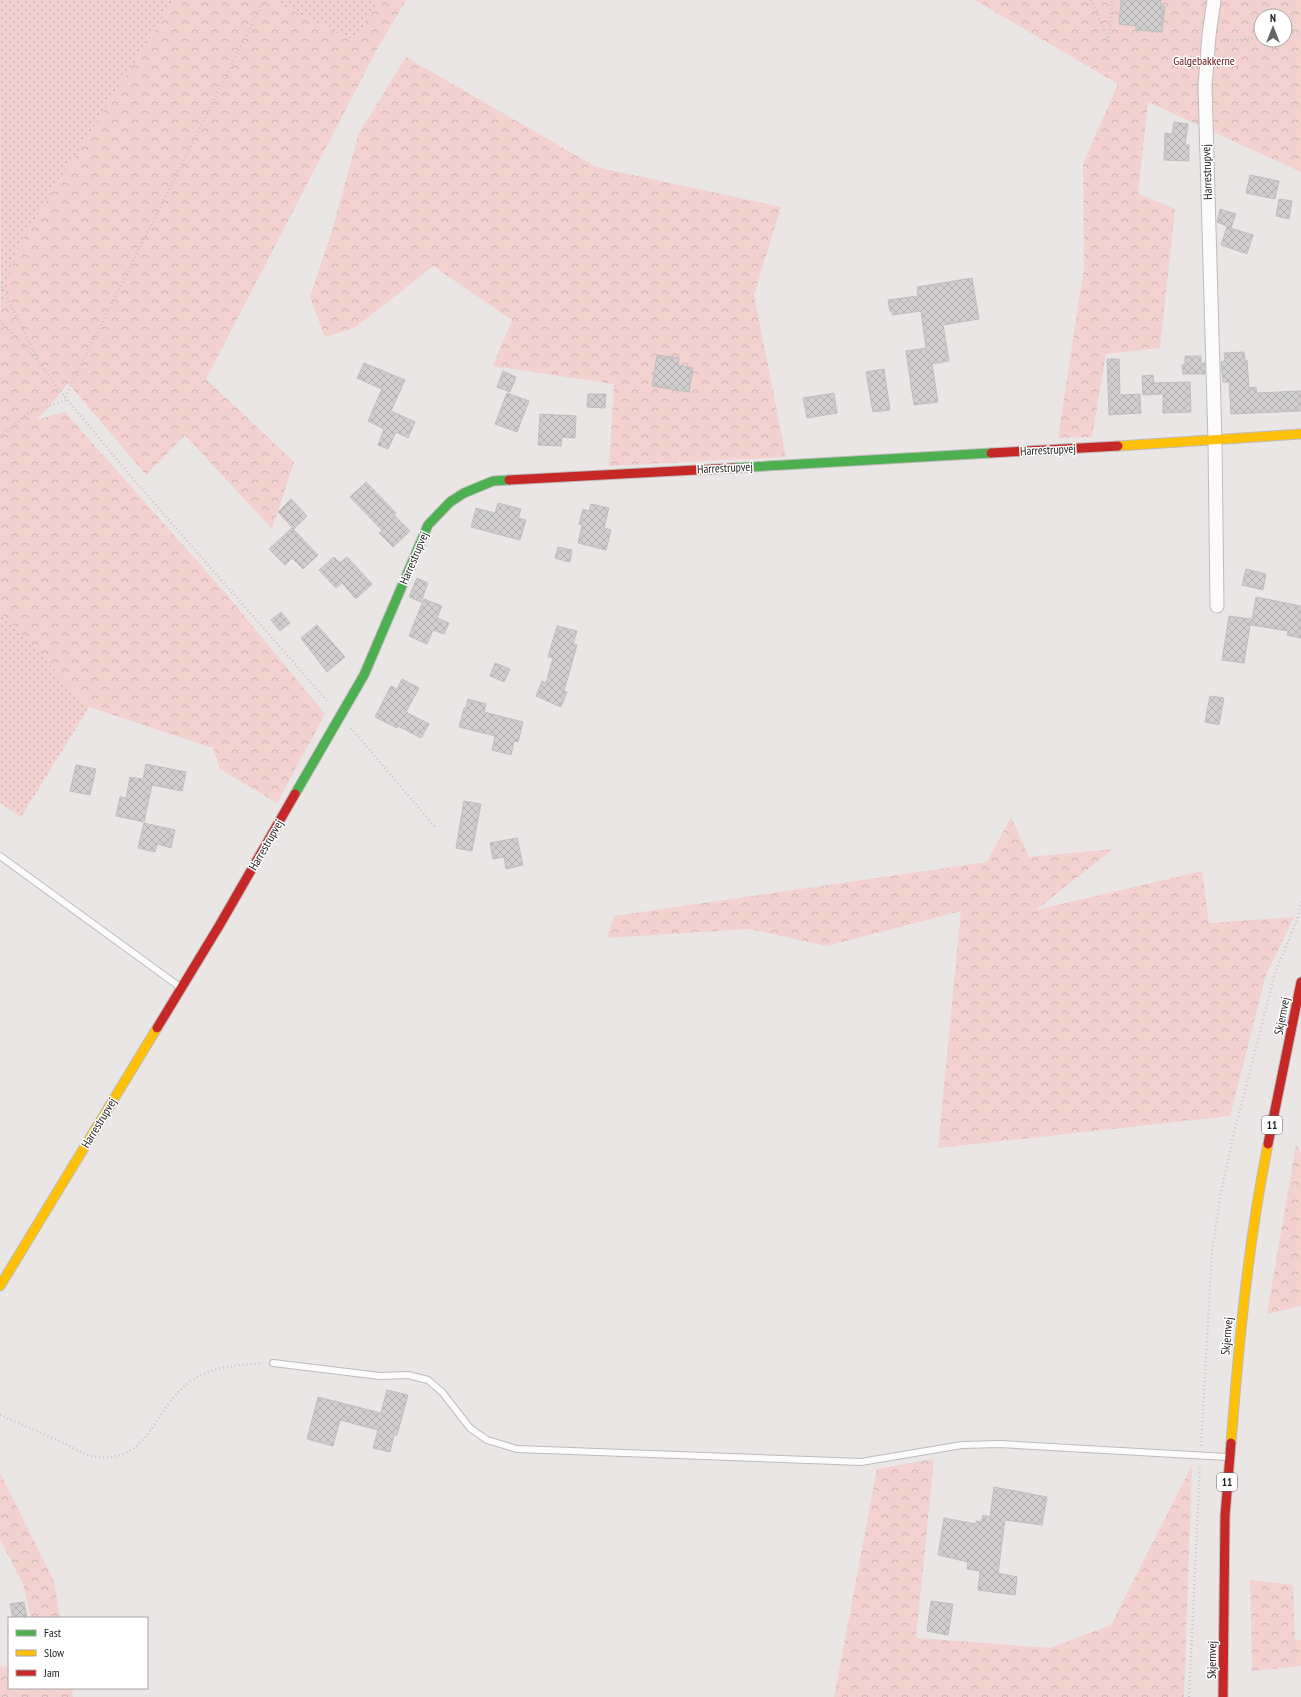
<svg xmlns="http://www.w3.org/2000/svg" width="1301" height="1697" font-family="'PT Sans Narrow',sans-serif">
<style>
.grass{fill:url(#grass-dots)}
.forest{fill:url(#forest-crowns);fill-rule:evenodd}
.building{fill:url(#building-cross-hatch);stroke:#c1bebe}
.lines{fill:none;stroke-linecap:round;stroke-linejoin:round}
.lane-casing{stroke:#bfbbbb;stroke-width:8}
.street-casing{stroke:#bfbbbb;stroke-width:15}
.fast-casing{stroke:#bfbbbb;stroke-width:11}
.slow-casing{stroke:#bfbbbb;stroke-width:11}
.jam-casing{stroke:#bfbbbb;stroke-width:11}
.path{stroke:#c9c7c7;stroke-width:2.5;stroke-dasharray:1 3;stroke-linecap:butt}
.lane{stroke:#fcfbfb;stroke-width:6}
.street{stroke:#fcfbfb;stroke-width:13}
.fast{stroke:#4caf50;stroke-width:9}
.slow{stroke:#ffc107;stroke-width:9}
.jam{stroke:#c62828;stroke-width:9}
.labels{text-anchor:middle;stroke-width:3;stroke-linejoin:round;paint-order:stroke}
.shield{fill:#fff;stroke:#626160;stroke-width:1}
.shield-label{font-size:11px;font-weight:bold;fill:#1f1d1c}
.park-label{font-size:12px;fill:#651011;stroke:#fff}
.street-label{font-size:12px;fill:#1f1d1c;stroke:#fff}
</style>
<defs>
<pattern id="grass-dots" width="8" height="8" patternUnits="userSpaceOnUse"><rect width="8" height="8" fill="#f2d1ce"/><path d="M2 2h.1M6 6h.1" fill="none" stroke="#cfb3b0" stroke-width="1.8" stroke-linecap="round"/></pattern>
<pattern id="forest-crowns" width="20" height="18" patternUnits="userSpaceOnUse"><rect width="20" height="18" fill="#f2d1ce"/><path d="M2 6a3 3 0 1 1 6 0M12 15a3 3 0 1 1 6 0" fill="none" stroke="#cfb3b0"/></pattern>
<pattern id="building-cross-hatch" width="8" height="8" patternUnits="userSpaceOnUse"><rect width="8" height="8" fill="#cfcdcd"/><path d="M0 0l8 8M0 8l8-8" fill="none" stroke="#b1b0af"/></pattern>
</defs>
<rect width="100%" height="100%" fill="#eae6e6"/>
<g class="grass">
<polygon points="0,0 174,0 18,246 1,310"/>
<polygon points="271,0 378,0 356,41"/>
<polygon points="0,612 89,707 21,817 0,803"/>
</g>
<g class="forest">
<polygon points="174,0 271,0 356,41 378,0 406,0 376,51 206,379 294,462 272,529 185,435 146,475 68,383 49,407 36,420 65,412 228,596 325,714 277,803 220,769 213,748 89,707 0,612 0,309 1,310 18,246"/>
<path d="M975,0h326v172l-153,-70 -10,92 37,15 -15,139 -54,6 -14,83 -34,1 26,-171 -1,-103 35,-80zM1261,16h24v24h-24z"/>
<polygon points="406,57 596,167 781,207 754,295 786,457 609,466 614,384 493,366 512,320 433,266 356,327 325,337 310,297 332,231 359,133"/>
<polygon points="1011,817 1029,857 1113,849 1036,910 1202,871 1209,923 1294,917 1266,975 1230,1116 938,1148 961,911 827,946 749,929 607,938 614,916 987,862"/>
<polygon points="1296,1145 1301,1153 1301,1306 1267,1314"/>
<polygon points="934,1459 916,1638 1050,1648 1111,1625 1192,1465 1184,1697 834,1697 877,1469"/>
<polygon points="0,1473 54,1581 60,1618 31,1618 23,1584 0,1539"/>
<polygon points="1250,1580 1293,1585 1295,1640 1301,1640 1301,1666 1252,1671"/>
<polygon points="9,1666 9,1688 72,1688 73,1697 0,1697 0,1667"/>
</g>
<g class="building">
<polygon points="1121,0 1161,0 1161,6 1165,6 1162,32 1136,30 1136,26 1119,24"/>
<polygon points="1174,122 1188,124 1185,145 1189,145 1189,161 1164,160 1165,133 1172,134"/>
<polygon points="1250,175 1279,181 1275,199 1246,193"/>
<polygon points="1279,199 1292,201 1289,219 1276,216"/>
<polygon points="1220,209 1236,214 1231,228 1217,222"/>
<polygon points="1227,227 1253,235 1247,254 1221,245"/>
<polygon points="972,278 979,319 943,325 949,361 932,364 938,402 914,405 906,351 926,348 921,311 892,315 892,311 890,311 888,300 918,296 917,287"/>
<polygon points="1244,352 1245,361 1247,360 1249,388 1256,387 1257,393 1301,391 1301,411 1231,414 1229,382 1223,382 1221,362 1225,361 1224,353"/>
<polygon points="657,355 679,358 678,365 693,368 689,392 652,386"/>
<polygon points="1185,356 1201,356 1201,363 1205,363 1205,374 1183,374 1182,365 1185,364"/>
<polygon points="1107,359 1119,359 1120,395 1140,394 1141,413 1109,415"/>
<polygon points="364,363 405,380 391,411 415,422 408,438 396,432 388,449 378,445 384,429 368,421 382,389 357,378"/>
<polygon points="884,369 890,410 873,412 866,372"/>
<polygon points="503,371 516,377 510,392 497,387"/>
<polygon points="1153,375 1154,383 1190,382 1191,412 1163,413 1163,394 1143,395 1142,376"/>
<polygon points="507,393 529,401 517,432 495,424"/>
<polygon points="834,393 837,413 807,418 803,398"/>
<polygon points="588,394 606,394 605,408 587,407"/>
<polygon points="540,414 576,416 575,438 562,437 561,446 538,445"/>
<polygon points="366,482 396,513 394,515 410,531 393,547 379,533 382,530 350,497"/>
<polygon points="291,499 307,516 294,529 278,512"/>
<polygon points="498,503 521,509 518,518 526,520 520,540 471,527 476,508 495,513"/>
<polygon points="591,504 609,508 604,528 611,530 606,550 578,543 582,525 579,524 583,509 589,511"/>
<polygon points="292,528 318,555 303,569 292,558 285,565 269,549"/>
<polygon points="558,547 572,550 570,562 555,558"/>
<polygon points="334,557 340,563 347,557 372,584 356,599 342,583 336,588 319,570"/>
<polygon points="1246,569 1266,574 1263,590 1242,585"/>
<polygon points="417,578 428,583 421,602 409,597"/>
<polygon points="1256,597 1301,606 1301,638 1287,635 1288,631 1251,625"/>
<polygon points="424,599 442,606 437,618 449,623 444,634 433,630 427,644 409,636"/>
<polygon points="281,612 290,623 280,631 271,620"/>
<polygon points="1229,616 1251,619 1244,663 1222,660"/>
<polygon points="317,625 345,657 327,672 301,638"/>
<polygon points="557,626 577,631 573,644 577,645 564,691 567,692 561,707 536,696 542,681 546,683 553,658 548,657"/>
<polygon points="495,663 510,669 504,682 490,676"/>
<polygon points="402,679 419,688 406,712 429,724 421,738 398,726 397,728 375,717 391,686 397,689"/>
<polygon points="1210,696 1224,698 1219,725 1205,722"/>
<polygon points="468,699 486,704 484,712 523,722 518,742 514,741 511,755 492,750 495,736 459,727 464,708 466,708"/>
<polygon points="146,764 186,772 182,791 152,785 144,822 116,816 120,797 126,798 130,777 143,779"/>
<polygon points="76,765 96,769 90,795 70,791"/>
<polygon points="464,801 481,804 472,851 456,848"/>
<polygon points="144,823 175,830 171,848 157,844 155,852 138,848"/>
<polygon points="517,838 523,865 506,869 504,857 493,859 490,843"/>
<polygon points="387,1390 408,1395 397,1435 394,1435 390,1452 373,1448 378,1430 340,1420 333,1446 307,1439 318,1397 381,1413"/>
<polygon points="994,1487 1047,1497 1042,1525 1005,1520 998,1573 1017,1577 1015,1595 978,1590 980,1571 967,1569 968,1562 938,1555 944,1518 976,1524 976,1521 981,1522 983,1515 990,1517"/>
<polygon points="931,1601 953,1604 948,1635 927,1631"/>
<polygon points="24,1602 27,1618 13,1618 10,1604"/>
</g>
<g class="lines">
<defs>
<g id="lane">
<polyline points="0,856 180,987"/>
<polyline points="273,1363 380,1376 408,1375 428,1380 442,1392 470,1428 487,1440 517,1449 861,1462 962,1445 1000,1444 1227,1457"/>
</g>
<polyline id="street" points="1214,0 1209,35 1205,86 1215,441 1217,606"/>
<g id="fast">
<polyline points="733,468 991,453"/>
<polyline points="295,794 364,675 428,525 450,502 464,493 493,481 509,480"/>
</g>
<g id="slow">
<polyline points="1118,446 1301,434"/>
<polyline points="0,1286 157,1028"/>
<path d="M1231,1443c8,-101 17,-200 37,-299"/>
</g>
<g id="jam">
<polyline points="991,453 1118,446"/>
<polyline points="509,480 733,468"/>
<polyline points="157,1028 219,926 295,794"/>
<polyline points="1268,1144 1301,982"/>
<polyline points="1223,1697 1225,1516 1231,1443"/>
</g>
</defs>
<use href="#lane" class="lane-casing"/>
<use href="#street" class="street-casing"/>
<use href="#fast" class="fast-casing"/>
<use href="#slow" class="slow-casing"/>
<use href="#jam" class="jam-casing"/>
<g class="path">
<polyline points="1091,0 1109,41 1112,0"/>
<polyline points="1285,34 1301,31"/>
<polyline points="1220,41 1261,38"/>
<polyline points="0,283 40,364 65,397 134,480 329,703"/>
<polyline points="0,321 37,360"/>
<polyline points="65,397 264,0"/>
<polyline points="0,437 30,412 67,400"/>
<polyline points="351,728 436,828"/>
<path d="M0,1415c21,9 42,19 64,28 8,4 18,11 27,13 62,11 62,-54 105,-78 20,-12 44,-13 67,-15"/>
<polyline points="1201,1446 1212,1252 1220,1197 1233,1137 1275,973 1297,920 1301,901"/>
<polyline points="1189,1697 1200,1465"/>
</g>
<use href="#lane" class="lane"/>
<use href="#street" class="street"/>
<use href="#fast" class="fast"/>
<use href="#slow" class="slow"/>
<use href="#jam" class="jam"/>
</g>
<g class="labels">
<g class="shield">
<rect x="1262" y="1116" width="20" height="18" rx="3"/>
<rect x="1217" y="1473" width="20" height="18" rx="3"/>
</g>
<g class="shield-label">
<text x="1272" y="1129">11</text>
<text x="1227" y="1486">11</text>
</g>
<g class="park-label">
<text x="1204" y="65">Galgebakkerne</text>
</g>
<g class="street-label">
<text transform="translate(1207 172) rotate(-92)" y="4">Harrestrupvej</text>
<text transform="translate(1048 450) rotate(-3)" y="4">Harrestrupvej</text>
<text transform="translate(725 468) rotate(-3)" y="4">Harrestrupvej</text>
<text transform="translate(414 558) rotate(-67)" y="4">Harrestrupvej</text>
<text transform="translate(266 845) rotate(-60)" y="4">Harrestrupvej</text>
<text transform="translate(1282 1016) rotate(-79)" y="4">Skjernvej</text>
<text transform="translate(99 1123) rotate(-59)" y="4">Harrestrupvej</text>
<text transform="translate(1227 1336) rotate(-85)" y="4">Skjernvej</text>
<text transform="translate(1212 1660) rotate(-89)" y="4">Skjernvej</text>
</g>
</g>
<rect x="8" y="1617" width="140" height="72" fill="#ffffff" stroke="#a5a5a4"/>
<rect x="16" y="1630" width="20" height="6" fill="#4caf50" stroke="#a5a5a4"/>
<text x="44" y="1637" font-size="12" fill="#1f1d1c">Fast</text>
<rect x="16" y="1650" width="20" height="6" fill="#ffc107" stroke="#a5a5a4"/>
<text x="44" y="1657" font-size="12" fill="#1f1d1c">Slow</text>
<rect x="16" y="1670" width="20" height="6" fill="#c62828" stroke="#a5a5a4"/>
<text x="44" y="1677" font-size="12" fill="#1f1d1c">Jam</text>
<g transform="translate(1273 28)"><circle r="19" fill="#ffffff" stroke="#a5a5a4"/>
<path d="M0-3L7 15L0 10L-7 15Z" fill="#666363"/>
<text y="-6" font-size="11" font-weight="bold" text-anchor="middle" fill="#1f1d1c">N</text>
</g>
</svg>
